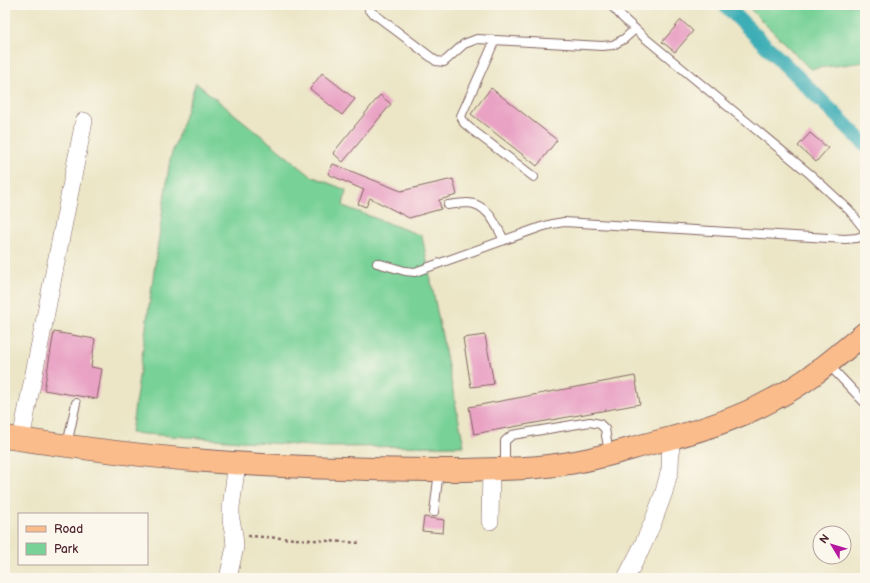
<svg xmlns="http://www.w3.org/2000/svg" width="870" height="583" font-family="'Balsamiq Sans',sans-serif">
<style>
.green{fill:#78d197;stroke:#617861}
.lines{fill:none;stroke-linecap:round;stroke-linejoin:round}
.canal{stroke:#3daeb6;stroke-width:15}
.building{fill:#e9a2c4}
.lane-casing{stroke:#836562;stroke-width:10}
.street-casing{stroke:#836562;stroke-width:18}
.primary-casing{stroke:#836562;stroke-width:24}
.path{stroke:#836562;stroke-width:2.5;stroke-dasharray:3 3;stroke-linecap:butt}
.lane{stroke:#fff;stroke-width:8}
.street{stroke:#fff;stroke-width:17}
.primary{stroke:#fabc8b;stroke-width:22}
</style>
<rect width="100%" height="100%" fill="#fbf7ec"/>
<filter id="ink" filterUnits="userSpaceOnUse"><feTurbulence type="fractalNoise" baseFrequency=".025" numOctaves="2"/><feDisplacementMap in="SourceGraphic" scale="8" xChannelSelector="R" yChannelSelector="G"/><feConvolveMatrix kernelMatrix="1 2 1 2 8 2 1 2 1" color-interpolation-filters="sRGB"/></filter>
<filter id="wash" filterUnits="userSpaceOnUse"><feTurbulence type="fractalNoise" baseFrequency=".012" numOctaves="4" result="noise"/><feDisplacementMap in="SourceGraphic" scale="16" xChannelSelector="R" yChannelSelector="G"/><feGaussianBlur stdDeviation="0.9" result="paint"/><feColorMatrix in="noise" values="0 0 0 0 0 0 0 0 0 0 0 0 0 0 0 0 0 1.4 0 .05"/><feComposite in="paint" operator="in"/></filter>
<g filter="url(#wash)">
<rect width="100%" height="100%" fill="#ece6c7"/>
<g class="green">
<polygon points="746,5 865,5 865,62 810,69"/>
<polygon points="196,83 311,176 346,190 343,206 422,236 464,446 324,447 131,433 170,159"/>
</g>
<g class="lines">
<polyline class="canal" points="725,5 865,144"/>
</g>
<g id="blocks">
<g class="building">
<polygon points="681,20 693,31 675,52 662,42"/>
<polygon points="322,73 355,99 342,115 310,89"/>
<polygon points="491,88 557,140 537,166 471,114"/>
<polygon points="380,95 391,104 343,162 333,153"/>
<polygon points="810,133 828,148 816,162 798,146"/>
<polygon points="333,164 401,191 453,179 457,195 439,200 441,209 409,218 370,198 366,207 358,204 364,190 328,174"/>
<polygon points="54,332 95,339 91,367 102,369 97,399 44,390"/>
<polygon points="485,335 494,384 471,387 463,338"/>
<polygon points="635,376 640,404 474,434 469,407"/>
<polygon points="424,517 444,520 443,533 422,531"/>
</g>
</g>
</g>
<g filter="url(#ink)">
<use href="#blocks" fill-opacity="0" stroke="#836562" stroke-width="1"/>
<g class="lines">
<defs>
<g id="lane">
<polyline points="611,5 623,18 645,38 810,174 849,210 865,230"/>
<polyline points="369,10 436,61 444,62 464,44 477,39 602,46 613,45 624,39 635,29"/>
<polyline points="495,40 461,116 464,123 471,129 534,177"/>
<path d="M448,205c7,-1 13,-2 20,-2 20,1 28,22 36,37"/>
<polyline points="377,263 405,271 415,272 541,227 552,224 564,222 845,239 857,238 865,235"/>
<polyline points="828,364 865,403"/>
<polyline points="67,445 76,403"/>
<polyline points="505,467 505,441 512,435 590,422 600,424 605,429 609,453"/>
<polyline points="434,512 439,471"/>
</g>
<g id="street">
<polyline points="21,439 84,121"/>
<polyline points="490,521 491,469"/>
<polyline points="228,578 235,547 234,535 231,520 231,507 237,463"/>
<polyline points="626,578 642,547 653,522 664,492 670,469 671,439"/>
</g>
<path id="primary" d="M5,437c67,10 134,19 201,24 46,4 92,6 139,7 40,2 81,2 121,2 35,-1 69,-1 103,-7 28,-4 56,-13 83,-20 42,-10 84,-23 122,-44 34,-17 62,-42 91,-66"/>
</defs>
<use href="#lane" class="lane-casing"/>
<use href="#street" class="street-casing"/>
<use href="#primary" class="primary-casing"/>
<polyline class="path" points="248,536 361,543"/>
<use href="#lane" class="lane"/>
<use href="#street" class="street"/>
<use href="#primary" class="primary"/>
</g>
</g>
<rect width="870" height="583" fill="none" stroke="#fbf7ec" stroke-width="20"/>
<rect x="18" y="513" width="130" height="52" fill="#fbf7ec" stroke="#b4a19f"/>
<rect x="26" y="526" width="20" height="6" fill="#fabc8b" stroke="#b4a19f"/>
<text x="54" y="533" font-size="12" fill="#4a1f2b">Road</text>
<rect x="26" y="543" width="20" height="12" fill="#78d197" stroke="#b4a19f"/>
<text x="54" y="553" font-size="12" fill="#4a1f2b">Park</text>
<g transform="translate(832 545) rotate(308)"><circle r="19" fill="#fbf7ec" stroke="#b4a19f"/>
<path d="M0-3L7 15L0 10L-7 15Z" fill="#b5179e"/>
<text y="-6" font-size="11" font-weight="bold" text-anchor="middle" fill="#4a1f2b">N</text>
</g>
</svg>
